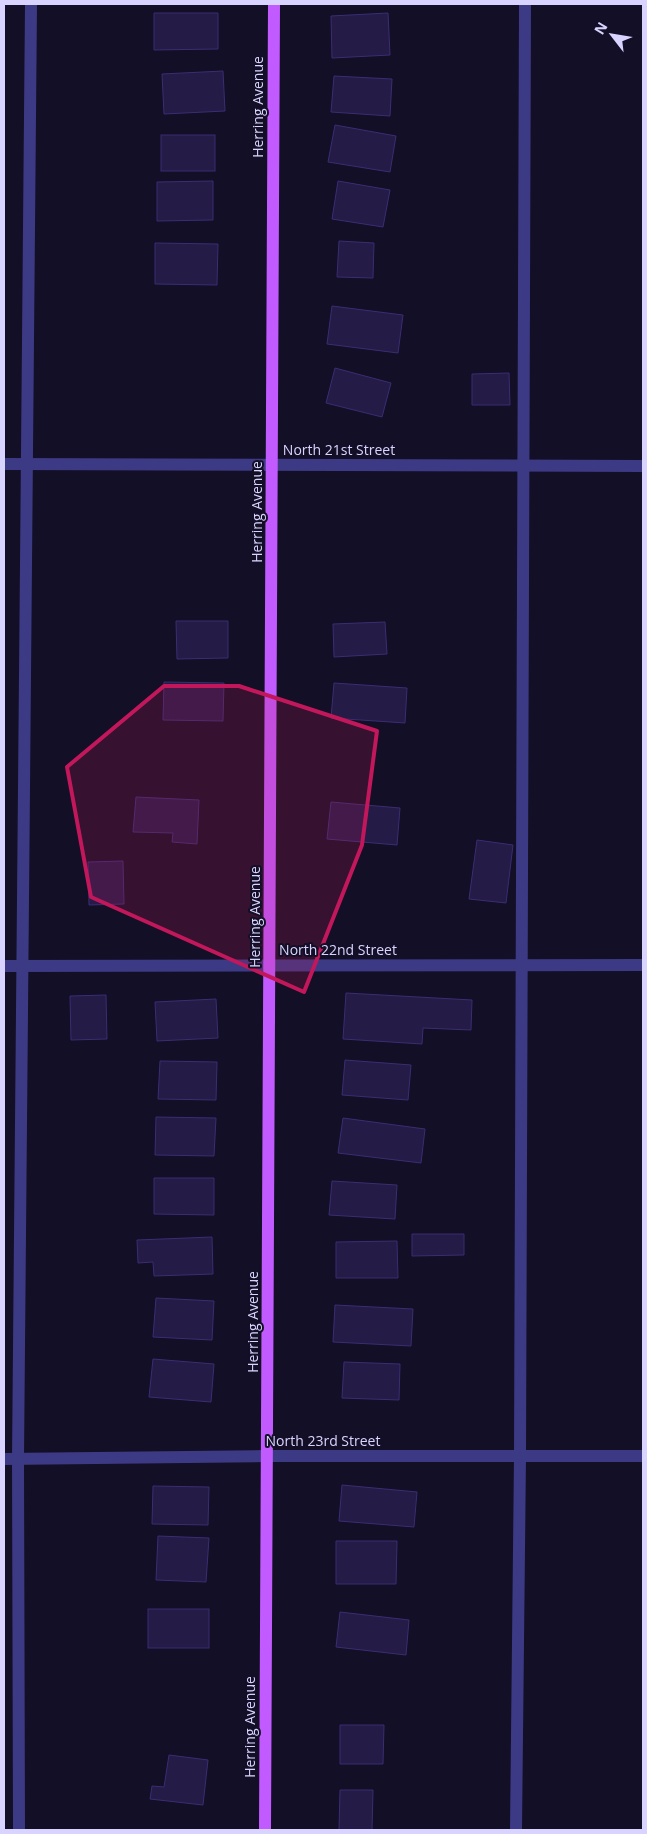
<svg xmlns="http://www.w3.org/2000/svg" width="647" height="1834" font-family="'Open Sans',sans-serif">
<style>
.building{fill:#241b47;stroke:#3b2d73}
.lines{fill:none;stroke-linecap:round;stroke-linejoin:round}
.minor{stroke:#3d3a85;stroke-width:12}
.major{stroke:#c25bff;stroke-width:12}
.marked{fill:#c2185b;fill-opacity:0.2;stroke:#c2185b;stroke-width:4;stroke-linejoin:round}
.labels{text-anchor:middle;stroke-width:4;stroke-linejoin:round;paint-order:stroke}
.street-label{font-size:14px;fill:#d9d4ff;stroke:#130f26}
</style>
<rect width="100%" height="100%" fill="#130f26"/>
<g class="building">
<polygon points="154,13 218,13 218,49 154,50"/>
<polygon points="388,13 390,55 332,58 331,16"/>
<polygon points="223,71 225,111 164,114 162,74"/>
<polygon points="334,76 392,79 390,116 331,112"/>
<polygon points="335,125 396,136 390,172 328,162"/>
<rect x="161" y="135" width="54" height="36"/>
<polygon points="213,181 213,220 157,221 157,182"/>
<polygon points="338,181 390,190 383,227 332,219"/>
<polygon points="339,241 374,243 373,278 337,277"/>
<polygon points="155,243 218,244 217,285 155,284"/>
<polygon points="332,306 403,315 398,353 327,344"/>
<polygon points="335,368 391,383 382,417 326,403"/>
<polygon points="509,373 510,405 472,405 472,374"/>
<polygon points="176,621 228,621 228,658 177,659"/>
<polygon points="385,622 387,654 334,657 333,624"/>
<polygon points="164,682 224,683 223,721 163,720"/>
<polygon points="334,683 407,688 405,723 331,718"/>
<polygon points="136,797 199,800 197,844 172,842 173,833 133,832"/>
<polygon points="331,802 400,808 397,845 327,839"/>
<polygon points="477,840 513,845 506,903 469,899"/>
<polygon points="123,861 124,904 89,905 88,862"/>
<polygon points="346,993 472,1000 471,1030 423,1028 422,1044 343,1039"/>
<polygon points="106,995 107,1039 71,1040 70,996"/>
<polygon points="216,999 218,1038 157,1041 155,1002"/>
<polygon points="345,1060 411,1065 408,1100 342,1095"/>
<polygon points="160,1061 217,1062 216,1100 158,1099"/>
<polygon points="156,1117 216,1118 214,1156 155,1155"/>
<polygon points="343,1118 425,1129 421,1163 338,1153"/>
<polygon points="154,1178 214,1178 214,1215 154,1214"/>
<polygon points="332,1181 397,1185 395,1219 329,1215"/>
<polygon points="412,1234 464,1234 464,1255 412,1256"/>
<polygon points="212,1237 213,1274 154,1276 153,1262 138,1263 137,1240"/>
<polygon points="397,1241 398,1278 336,1278 336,1242"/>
<polygon points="156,1298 214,1301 212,1340 153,1337"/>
<polygon points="335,1305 413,1309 411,1346 333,1342"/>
<polygon points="153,1359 214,1364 211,1402 149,1397"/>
<polygon points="344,1362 400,1364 399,1400 342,1398"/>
<polygon points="342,1485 417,1492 414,1527 339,1521"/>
<polygon points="153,1486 209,1487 208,1525 152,1524"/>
<polygon points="158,1536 209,1538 206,1582 156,1580"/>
<polygon points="336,1541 397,1541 396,1584 336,1584"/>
<rect x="148" y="1609" width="61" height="39"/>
<polygon points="340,1612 409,1620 406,1655 336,1647"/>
<polygon points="340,1725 384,1725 383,1764 340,1764"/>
<polygon points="169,1755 208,1760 203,1805 150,1799 152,1786 164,1787"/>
<polygon points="340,1790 373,1790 372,1830 339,1830"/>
</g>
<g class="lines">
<g class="minor">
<polyline points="4,464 643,466"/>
<polyline points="4,966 643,965"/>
<polyline points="4,1459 267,1456 643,1456"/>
<polyline points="19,1830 18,1459 31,4"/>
<polyline points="516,1830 520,1456 525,4"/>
</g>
<polyline class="major" points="265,1830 274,4"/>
</g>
<path class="marked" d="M164,686h75l138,45 -15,114 -58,147 -213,-95 -24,-130z"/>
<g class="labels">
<g class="street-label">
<text transform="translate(258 107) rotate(-90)" y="5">Herring Avenue</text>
<text x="339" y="455">North 21st Street</text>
<text transform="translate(257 512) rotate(-90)" y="5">Herring Avenue</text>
<text transform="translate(255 917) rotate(-90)" y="5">Herring Avenue</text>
<text x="338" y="955">North 22nd Street</text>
<text transform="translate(253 1322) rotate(-90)" y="5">Herring Avenue</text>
<text x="323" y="1446">North 23rd Street</text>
<text transform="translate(250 1727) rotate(-90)" y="5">Herring Avenue</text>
</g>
</g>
<rect width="647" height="1834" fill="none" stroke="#d9d4ff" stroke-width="10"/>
<g transform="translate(612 35) rotate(301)" stroke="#130f26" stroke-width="4" paint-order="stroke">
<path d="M0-4L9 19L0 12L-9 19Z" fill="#d9d4ff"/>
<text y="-8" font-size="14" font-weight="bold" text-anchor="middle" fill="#d9d4ff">N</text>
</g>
</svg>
